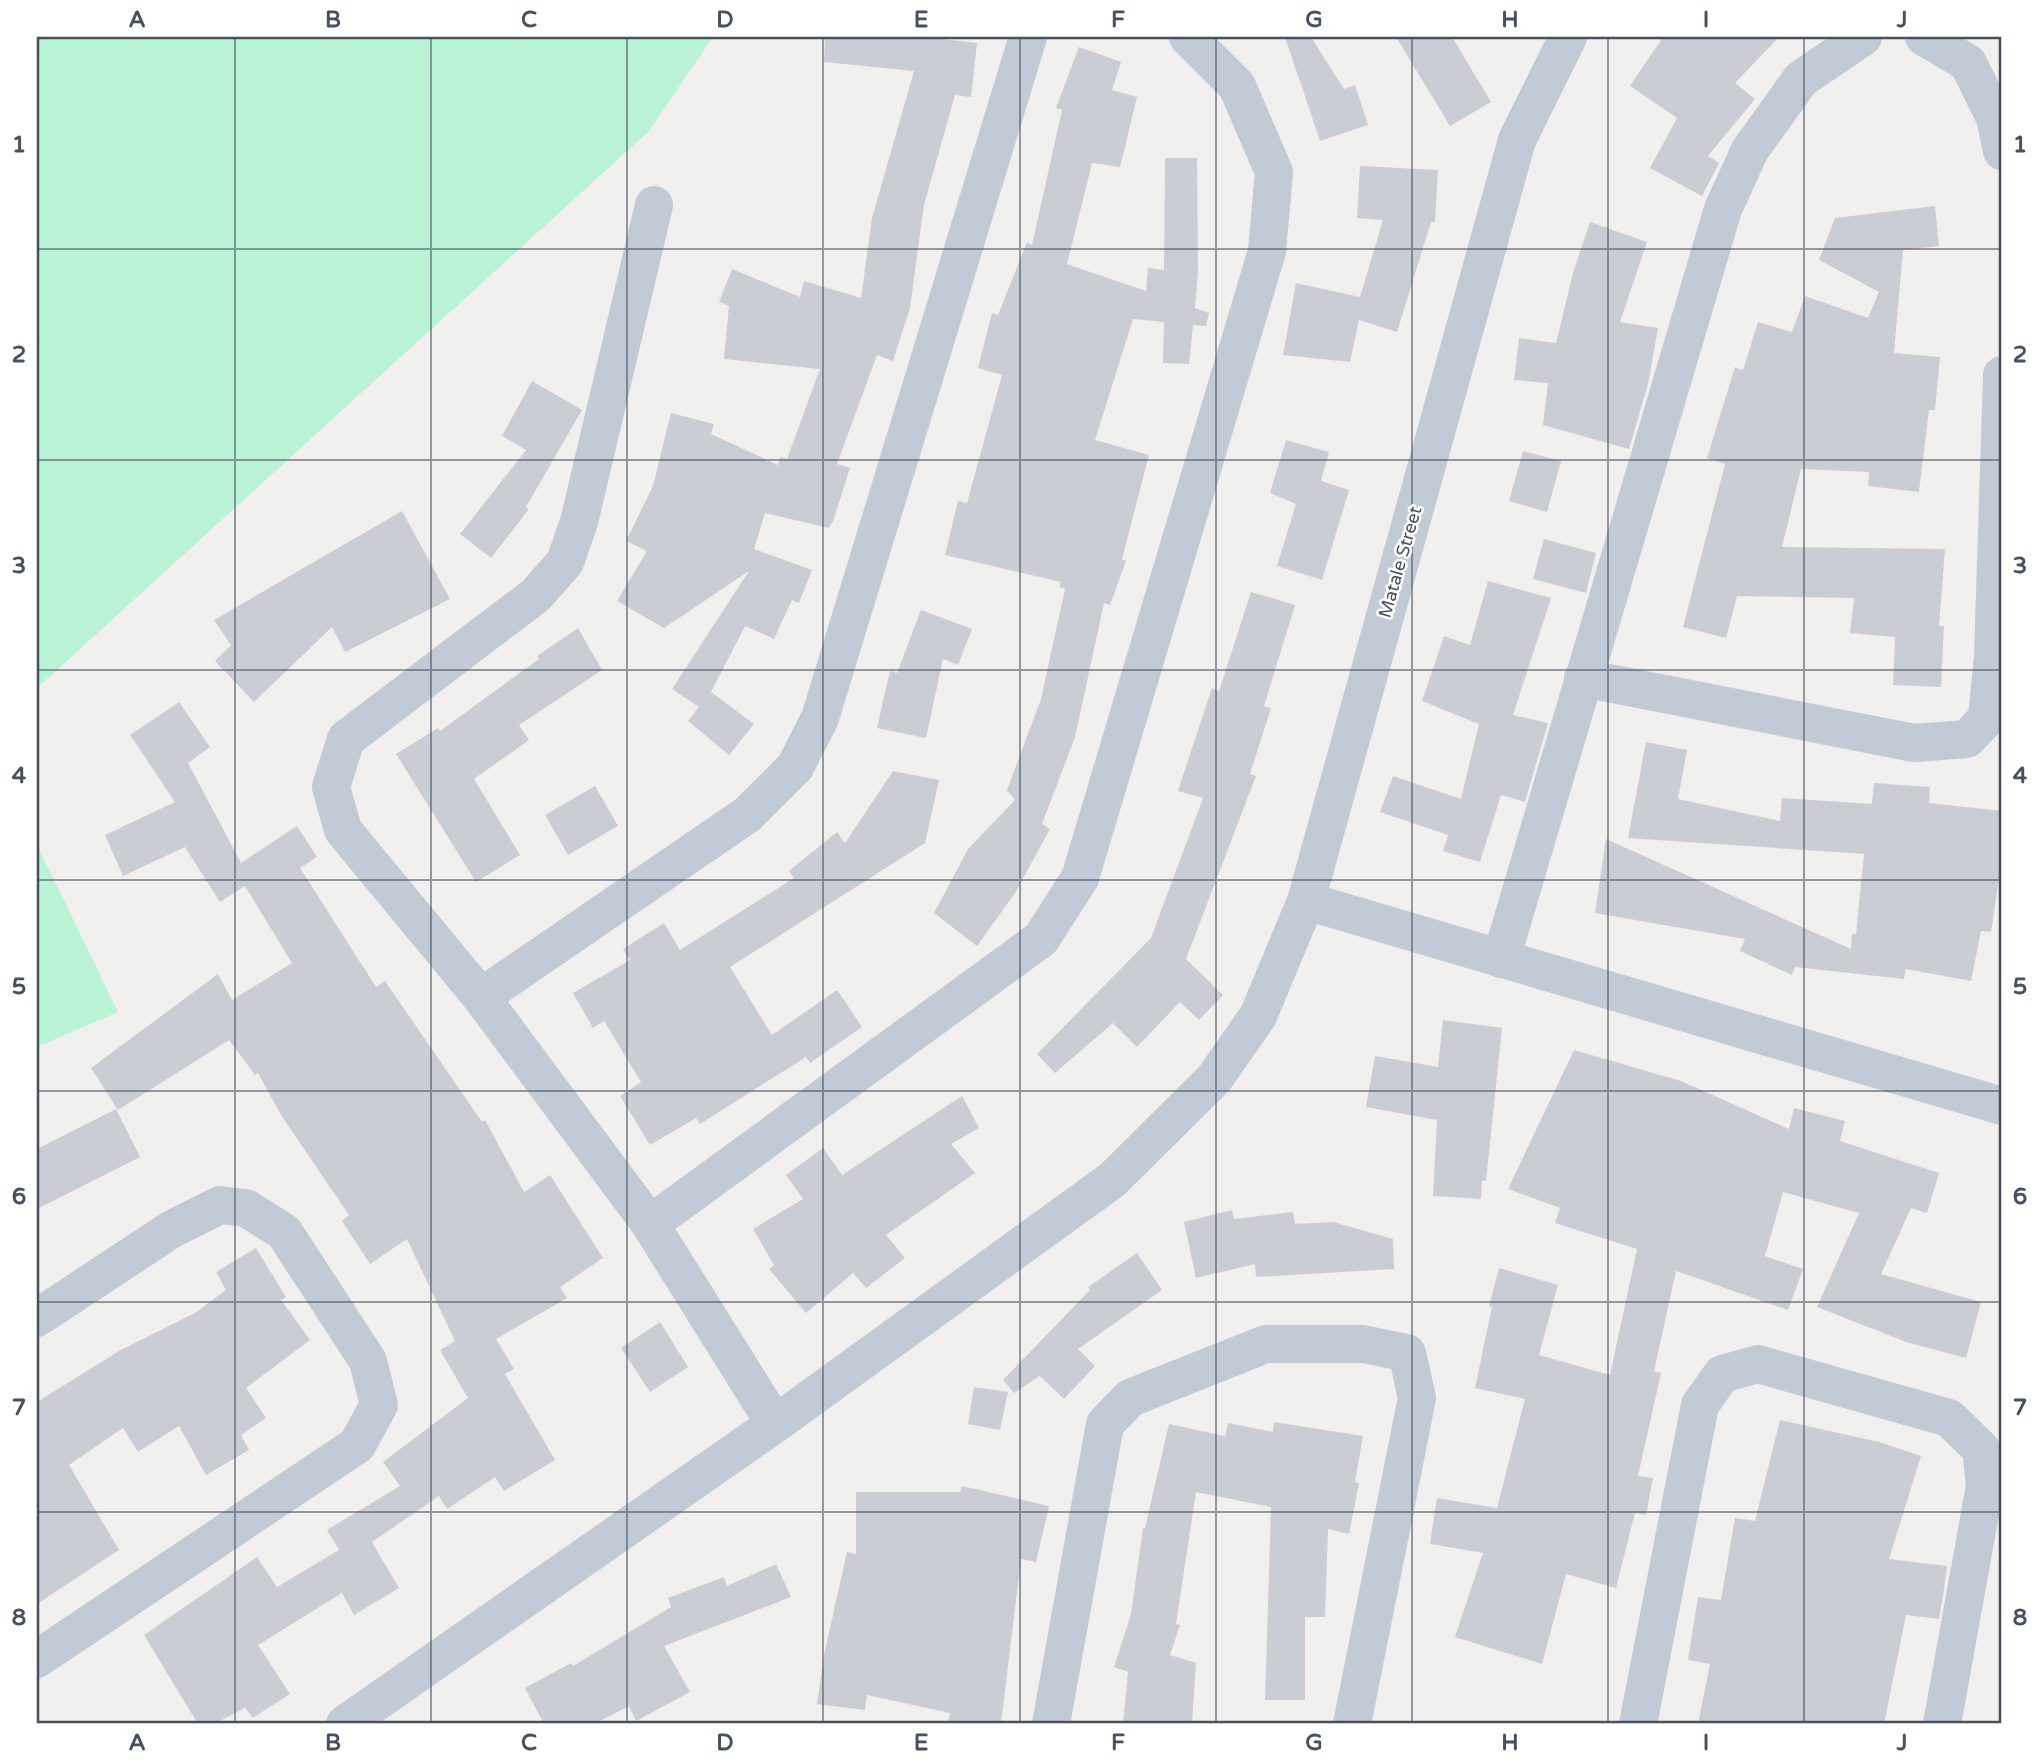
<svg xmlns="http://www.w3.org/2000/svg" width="2039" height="1761" font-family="'Varela Round',sans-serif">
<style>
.green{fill:#baf3d5}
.building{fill:#cbcdd5}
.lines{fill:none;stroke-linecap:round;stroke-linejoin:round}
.minor{stroke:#c2cad5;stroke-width:38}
.grid{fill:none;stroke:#46505e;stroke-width:2;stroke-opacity:0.55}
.labels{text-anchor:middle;stroke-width:5;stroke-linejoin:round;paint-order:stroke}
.street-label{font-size:18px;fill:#46505e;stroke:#fff}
.neatline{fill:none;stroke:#46505e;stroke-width:2.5}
.grid-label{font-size:23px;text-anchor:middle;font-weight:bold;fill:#46505e}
</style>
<rect width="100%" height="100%" fill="#f2efef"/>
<g class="green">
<polygon points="37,37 713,37 649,131 37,688"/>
<polygon points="37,845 118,1012 37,1047"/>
</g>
<g class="building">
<polygon points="825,37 926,37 977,43 971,97 955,95 924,205 910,308 893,361 877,355 837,464 850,468 833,521 829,528 765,513 754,549 812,570 799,603 792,600 774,639 745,626 711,692 754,724 729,755 688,721 699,707 672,689 749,571 664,628 617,601 647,551 626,541 653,486 671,413 714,424 711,434 778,465 780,457 787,459 820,369 724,359 729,306 719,302 732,269 800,297 804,281 861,298 872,218 914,71 824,62"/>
<polygon points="1285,37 1311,37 1344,89 1355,85 1368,125 1320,141"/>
<polygon points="1396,37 1452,37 1491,102 1450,126"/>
<polygon points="1663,37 1779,37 1735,83 1755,99 1708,156 1719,163 1702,196 1650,168 1677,118 1630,86"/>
<polygon points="1079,47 1121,62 1112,90 1137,97 1120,167 1092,163 1067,264 1146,291 1148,268 1164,270 1165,158 1197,158 1198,273 1195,308 1209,313 1206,326 1193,325 1189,364 1163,363 1164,322 1133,319 1095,440 1149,455 1122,559 1126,561 1110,605 1104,603 1075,737 1042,824 1050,829 1015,893 977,946 934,913 968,849 1015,800 1007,790 1041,699 1065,589 1059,587 1061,582 945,555 958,501 967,503 1002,375 978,368 992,313 998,315 1027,242 1032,245 1062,110 1056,108"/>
<polygon points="1360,166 1438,170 1435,222 1431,222 1397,332 1359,320 1350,362 1283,355 1296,283 1360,297 1383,220 1357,218"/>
<polygon points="1935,206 1939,246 1903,250 1894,353 1940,357 1935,410 1929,410 1919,492 1868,486 1869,472 1801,469 1782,547 1945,549 1939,626 1944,626 1941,687 1893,685 1895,637 1850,633 1854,598 1737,596 1726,638 1683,627 1725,464 1707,458 1735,367 1743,370 1758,322 1792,332 1805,296 1868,318 1879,292 1819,260 1835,218"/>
<polygon points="1590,222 1647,242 1620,322 1658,328 1648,384 1629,449 1543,425 1548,383 1514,380 1519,338 1556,343 1573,273"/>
<polygon points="532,381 582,410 526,507 529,509 491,558 460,534 526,450 502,436"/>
<polygon points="1286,440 1329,452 1321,481 1349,490 1322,580 1277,566 1296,504 1270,493"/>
<polygon points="1523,451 1561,461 1547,512 1509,501"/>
<polygon points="402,511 450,599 345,652 332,627 254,702 215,661 231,645 214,620"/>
<polygon points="1544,539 1596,553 1586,593 1533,579"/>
<polygon points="1488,581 1551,598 1513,715 1548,723 1525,802 1501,795 1480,862 1443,851 1448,835 1380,812 1393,776 1461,799 1479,724 1422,701 1444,636 1470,645"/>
<polygon points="1251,592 1295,605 1264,706 1271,708 1250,774 1256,776 1186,959 1223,995 1199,1020 1180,1002 1137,1047 1113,1023 1055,1073 1037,1054 1151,938 1203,798 1178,791 1212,688 1219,691"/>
<polygon points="921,610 972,629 958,665 943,659 926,738 877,728 890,671 897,673"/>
<polygon points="578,628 602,670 519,725 529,740 474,779 520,855 476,882 396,754 438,728 440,731 539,659 537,656"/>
<polygon points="179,702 210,747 188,763 241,863 297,826 317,857 300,868 376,987 385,981 482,1122 485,1120 524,1192 550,1175 603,1258 560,1287 567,1298 496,1339 514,1369 505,1374 555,1460 504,1491 495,1477 447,1509 439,1496 372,1542 399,1588 354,1615 342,1593 258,1645 290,1694 253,1718 245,1708 214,1724 198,1724 144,1635 257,1557 277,1587 339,1550 327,1530 400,1486 383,1462 468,1398 440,1350 455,1341 407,1239 370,1264 342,1221 349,1215 281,1115 258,1073 255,1075 229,1040 118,1110 91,1068 218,974 232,1000 292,963 245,886 220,902 185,847 123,876 105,835 175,802 130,735"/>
<polygon points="1646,742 1687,750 1678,799 1780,821 1782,798 1872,804 1874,783 1930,787 1929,803 2002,811 2002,858 1991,932 1981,931 1971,981 1906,969 1904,979 1795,967 1792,975 1740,951 1745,939 1595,913 1606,839 1851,949 1852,934 1856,934 1864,854 1628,838"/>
<polygon points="893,771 939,780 925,843 730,967 772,1035 837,990 862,1027 810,1063 806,1057 700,1124 696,1118 650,1145 620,1096 641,1082 604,1021 593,1028 573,993 630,960 623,949 664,923 680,950 794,878 789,871 837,832 845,843"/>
<polygon points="595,786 618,826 568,855 545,815"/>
<polygon points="1443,1020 1502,1028 1486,1181 1482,1180 1481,1199 1433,1196 1437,1120 1366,1107 1375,1056 1438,1067"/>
<polygon points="1574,1050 1681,1081 1789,1129 1794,1108 1845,1121 1840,1141 1939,1173 1927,1213 1911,1208 1881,1274 1981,1302 1966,1358 1906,1342 1817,1307 1859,1213 1783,1192 1765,1256 1803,1269 1788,1310 1676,1271 1654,1371 1661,1373 1638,1476 1653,1478 1646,1515 1635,1513 1616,1588 1566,1574 1542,1664 1455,1637 1483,1553 1430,1544 1437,1498 1497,1508 1525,1399 1475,1388 1492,1307 1489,1306 1499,1268 1558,1285 1539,1355 1610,1375 1637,1249 1555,1223 1560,1208 1508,1189"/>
<polygon points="962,1096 979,1128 951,1144 975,1173 886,1235 905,1258 866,1288 853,1273 806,1313 769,1269 774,1265 753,1229 803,1199 786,1175 823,1148 842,1175"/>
<polygon points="116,1109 140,1157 37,1209 37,1149"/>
<polygon points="1232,1210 1234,1219 1293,1212 1295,1224 1333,1222 1393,1239 1394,1269 1256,1277 1255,1264 1196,1278 1184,1222"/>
<polygon points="256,1248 286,1297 281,1300 310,1340 246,1388 266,1418 241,1435 249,1450 206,1475 179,1426 138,1452 123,1428 69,1465 119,1550 37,1604 37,1402 119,1351 195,1313 226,1290 216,1272"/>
<polygon points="1137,1253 1162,1290 1078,1349 1095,1366 1064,1399 1040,1376 1014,1393 1003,1380 1090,1290 1088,1287"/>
<polygon points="660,1322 688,1367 650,1392 621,1348"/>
<polygon points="974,1387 1008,1392 1000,1430 968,1424"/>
<polygon points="1780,1420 1879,1442 1921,1456 1889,1559 1947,1566 1943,1596 1939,1619 1906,1615 1884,1724 1698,1724 1710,1664 1688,1660 1698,1597 1721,1600 1735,1518 1755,1521"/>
<polygon points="1274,1422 1363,1436 1355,1482 1359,1483 1349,1534 1328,1529 1325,1617 1305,1617 1305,1700 1265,1700 1271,1507 1196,1492 1176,1624 1180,1625 1170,1655 1196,1663 1192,1724 1123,1724 1128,1672 1114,1667 1131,1614 1143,1528 1145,1528 1169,1424 1225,1436 1228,1423 1273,1432"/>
<polygon points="962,1486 1049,1506 1036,1562 1021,1559 1001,1724 948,1724 950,1713 867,1695 865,1710 817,1704 824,1655 847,1552 856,1554 856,1492 960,1492"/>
<polygon points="776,1564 791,1597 664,1646 690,1692 636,1721 629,1706 594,1724 544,1724 525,1688 571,1663 573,1666 671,1607 668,1598 724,1577 727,1586"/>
</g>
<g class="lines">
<g class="minor">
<polyline points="1924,37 1968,63 1995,118 2002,151"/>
<polyline points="654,205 579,522 565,562 536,595 346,739 331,787 343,830 481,997 650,1224 775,1424"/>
<polyline points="1583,678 1914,743 1967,739 1987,718 1993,656 2002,375"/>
<polyline points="1306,901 2002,1106"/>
<polyline points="1501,959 1723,209 1750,150 1801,79 1863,37"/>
<polyline points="481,997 748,814 795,767 820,718 1028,37"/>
<polyline points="650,1224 1041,939 1080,878 1267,251 1274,172 1237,86 1188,37"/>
<polyline points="37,1318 172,1229 220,1205 246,1208 284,1232 368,1361 379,1405 357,1445 37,1659"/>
<polyline points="345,1724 775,1424 1112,1180 1214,1079 1258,1016 1306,901 1517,140 1568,37"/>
<polyline points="1051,1724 1105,1424 1130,1398 1266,1344 1363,1344 1407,1353 1417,1398 1352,1724"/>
<polyline points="1638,1724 1700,1405 1722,1374 1758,1364 1949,1418 1981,1449 1985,1486 1942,1724"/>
</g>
</g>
<path class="grid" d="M235,37v1687M431,37v1687M627,37v1687M823,37v1687M1020,37v1687M1216,37v1687M1412,37v1687M1608,37v1687M1804,37v1687M37,249h1965M37,460h1965M37,670h1965M37,880h1965M37,1091h1965M37,1302h1965M37,1512h1965"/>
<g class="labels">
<g class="street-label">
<text transform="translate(1400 562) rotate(-74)" y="6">Matale Street</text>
</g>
</g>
<rect width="2039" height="1761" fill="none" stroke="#ffffff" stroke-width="77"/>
<rect x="38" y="38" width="1962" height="1684" class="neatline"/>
<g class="grid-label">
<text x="137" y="27">A</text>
<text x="333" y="27">B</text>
<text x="529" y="27">C</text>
<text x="725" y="27">D</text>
<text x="921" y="27">E</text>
<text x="1118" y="27">F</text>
<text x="1314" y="27">G</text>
<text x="1510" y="27">H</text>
<text x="1706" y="27">I</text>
<text x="1902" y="27">J</text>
<text x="19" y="152">1</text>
<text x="2020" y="152">1</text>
<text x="19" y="362">2</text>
<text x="2020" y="362">2</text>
<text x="19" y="573">3</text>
<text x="2020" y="573">3</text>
<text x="19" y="783">4</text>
<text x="2020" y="783">4</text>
<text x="19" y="994">5</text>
<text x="2020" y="994">5</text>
<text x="19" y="1204">6</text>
<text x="2020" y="1204">6</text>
<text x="19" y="1415">7</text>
<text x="2020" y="1415">7</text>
<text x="19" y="1625">8</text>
<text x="2020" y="1625">8</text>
<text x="137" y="1750">A</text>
<text x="333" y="1750">B</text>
<text x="529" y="1750">C</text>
<text x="725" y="1750">D</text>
<text x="921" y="1750">E</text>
<text x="1118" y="1750">F</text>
<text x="1314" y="1750">G</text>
<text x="1510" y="1750">H</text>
<text x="1706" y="1750">I</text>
<text x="1902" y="1750">J</text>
</g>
</svg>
